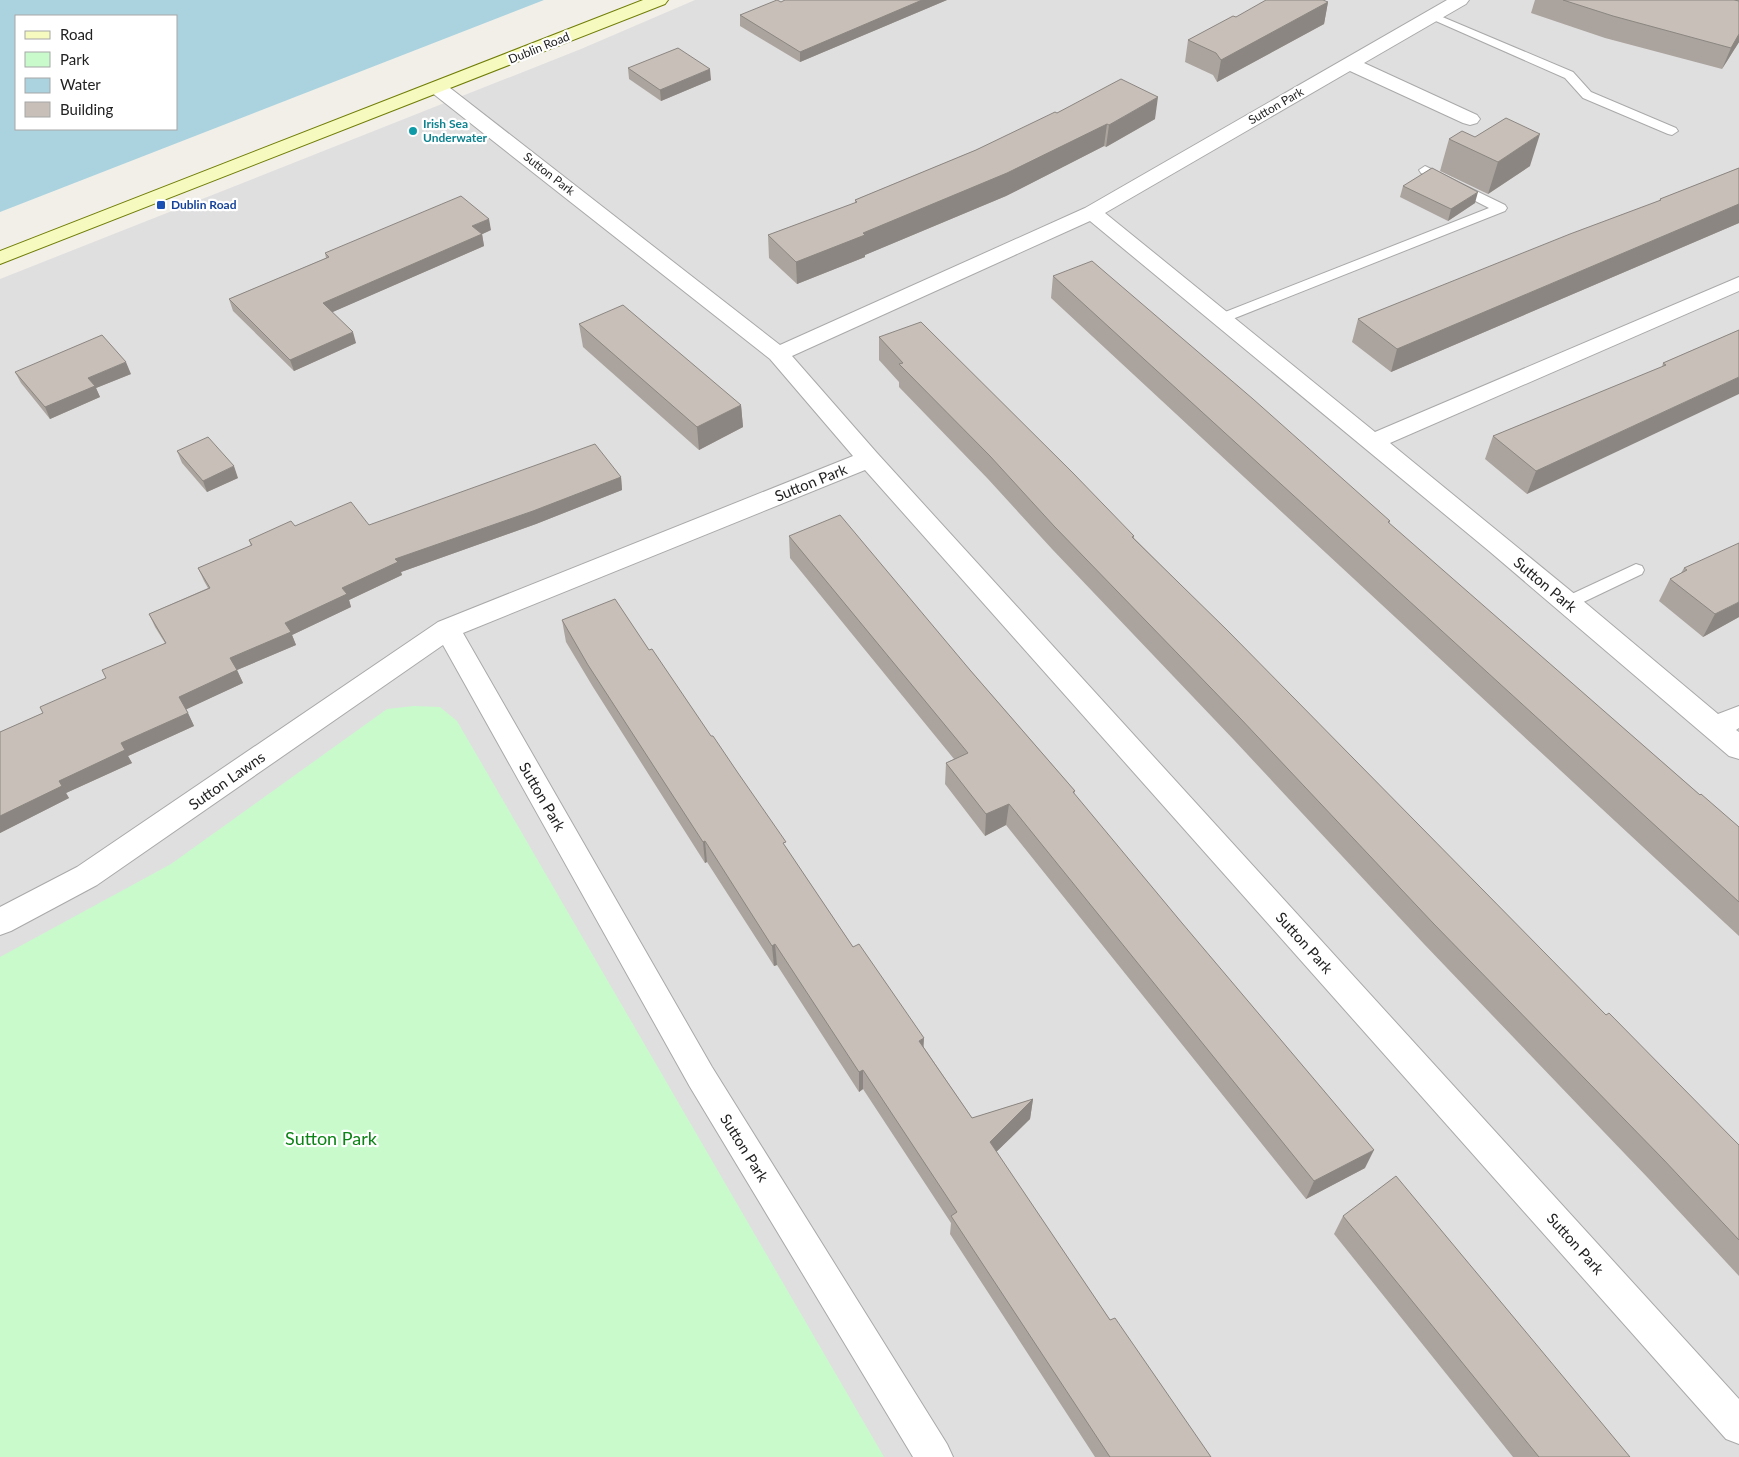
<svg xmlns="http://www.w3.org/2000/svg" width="1739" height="1457" font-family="Lato,sans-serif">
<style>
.residential{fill:#e0dfdf}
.park{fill:#c8facc}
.water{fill:#aad3df;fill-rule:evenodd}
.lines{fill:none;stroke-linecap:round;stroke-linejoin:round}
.service-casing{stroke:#a9a9a9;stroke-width:2}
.minor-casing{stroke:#a9a9a9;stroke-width:2}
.secondary-casing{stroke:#707d05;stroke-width:2}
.service{fill:#fff;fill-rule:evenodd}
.minor{fill:#fff;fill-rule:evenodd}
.secondary{fill:#f7fabf;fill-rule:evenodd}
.wall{fill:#aba49e}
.shaded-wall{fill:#8b8681}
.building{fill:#c7bfb8;stroke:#8b8681}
.culture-dot{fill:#0f9aa8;stroke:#fff;stroke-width:2}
.transit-dot{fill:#1a4fb4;stroke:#fff;stroke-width:2}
.labels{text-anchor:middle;stroke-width:4.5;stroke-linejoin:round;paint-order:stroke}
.far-street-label{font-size:12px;fill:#222;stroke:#fff}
.far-culture-label{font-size:12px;font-weight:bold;fill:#0d838f;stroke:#fff;text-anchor:start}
.far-transit-label{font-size:12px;font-weight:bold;fill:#164399;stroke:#fff;text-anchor:start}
.street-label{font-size:15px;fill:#222;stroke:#fff}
.near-park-label{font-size:18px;fill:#0c8416;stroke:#fff}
</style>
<rect width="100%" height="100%" fill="#f2efe9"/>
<polygon class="residential" points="695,0 1739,0 1739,1457 0,1457 0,279 581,49"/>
<polygon class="park" points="414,706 440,707 457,721 884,1457 0,1457 0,957 171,864 387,709"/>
<path class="water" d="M0,0h544l-544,212zM16,16h160v113h-160z"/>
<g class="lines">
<defs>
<g id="service">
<polygon points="1433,13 1573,72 1591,92 1676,128 1678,131 1672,135 1668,134 1583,98 1565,78 1429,18 1427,16"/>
<polygon points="1425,166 1505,205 1507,208 1505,211 1225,322 1215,322 1213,319 1215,316 1489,208 1421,173 1419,170"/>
<polygon points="1636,564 1642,566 1644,570 1642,574 1573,607 1567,609 1561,607 1559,603 1561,599"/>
</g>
<polygon id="minor" points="1447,0 1469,0 1466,4 1364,63 1477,115 1480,119 1477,123 1470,125 1463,123 1350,71 1105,213 1375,432 1739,277 1739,291 1390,443 1588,605 1718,714 1739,706 1739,728 1736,730 1739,732 1739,759 1729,756 1489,551 1090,221 792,356 877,453 1739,1399 1739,1444 1726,1439 865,470 463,633 712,1067 947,1444 953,1457 913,1457 690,1087 443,645 97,885 11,931 0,935 0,907 77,867 438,622 853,456 770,359 431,92 429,88 431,84 438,82 445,84 780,345 1085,208"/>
<polygon id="secondary" points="643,0 668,0 665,4 0,264 0,251"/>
</defs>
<use href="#service" class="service-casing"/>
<use href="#minor" class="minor-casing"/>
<use href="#secondary" class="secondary-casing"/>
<use href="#service" class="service"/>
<use href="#minor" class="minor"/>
<use href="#secondary" class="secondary"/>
</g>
<g class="wall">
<polygon points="947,0 800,62 740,26 740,15 781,2"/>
<polygon points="1535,0 1739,0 1739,42 1722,69 1605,38 1531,13"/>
<polygon points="1328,2 1324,24 1217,82 1213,75 1185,62 1188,40 1236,17"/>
<polygon points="628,68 711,80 661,101 629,79"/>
<polygon points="1057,113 1155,119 1106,147 1104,146 1006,196 865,255 865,257 797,284 769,258 768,235 855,203 855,200 976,150"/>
<polygon points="1449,139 1530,166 1488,194 1440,171"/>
<polygon points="1739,168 1739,223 1391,372 1352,342 1358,319 1659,201 1660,199"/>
<polygon points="1403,186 1475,203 1448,221 1400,197"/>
<polygon points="491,230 482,234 484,246 332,312 356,343 294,371 233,311 229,299 326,258 325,253"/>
<polygon points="1053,276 1390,521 1389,524 1700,795 1739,827 1739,936 1051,298"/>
<polygon points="579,324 741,405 743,427 699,450 583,347"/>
<polygon points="1739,330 1527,494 1485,459 1493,436 1662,367 1663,363"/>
<polygon points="879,337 1134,536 1134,538 1606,1015 1739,1145 1739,1276 1648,1178 1424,944 1234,740 1052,549 988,479 899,387 899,382 879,360"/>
<polygon points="15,372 131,374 96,388 100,397 50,419 21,383"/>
<polygon points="177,451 238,478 207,492 182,463"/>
<polygon points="621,477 622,490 536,524 401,572 402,575 349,600 351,607 292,635 296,645 237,670 243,683 186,709 194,726 128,756 132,763 66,793 69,798 0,833 0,732 43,713 106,678 165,643 155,627 149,614 208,588 204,581 198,568 251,546 249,540 295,526 369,525"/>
<polygon points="789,536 970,670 1075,791 1074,794 1365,1168 1306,1199 1006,825 985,836 945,784 946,763 954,759 790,558"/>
<polygon points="1684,568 1739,617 1703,637 1659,601 1670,579 1681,573"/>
<polygon points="562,620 649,650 786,848 853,947 923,1046 972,1118 1033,1099 1030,1119 996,1152 1110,1320 1211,1457 1095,1457 950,1234 951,1223 863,1089 859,1092 777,965 774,966 707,862 705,863 593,687 566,642"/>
<polygon points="1343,1216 1630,1457 1513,1457 1334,1234"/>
</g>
<g class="shaded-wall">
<polygon points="922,0 947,0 800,62 800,52"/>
<polygon points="1328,2 1324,24 1217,82 1221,60"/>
<polygon points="1739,34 1739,42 1722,69 1731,48"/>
<polygon points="710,69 711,80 661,101 660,90"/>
<polygon points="1158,97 1155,119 1106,147 1109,125"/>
<polygon points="1107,124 1104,146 1006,196 865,255 865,257 797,284 796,262 863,233"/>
<polygon points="1540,134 1530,166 1488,194 1498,162"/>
<polygon points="1478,192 1475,203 1448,221 1451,209"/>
<polygon points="1739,204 1739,223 1391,372 1397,349"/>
<polygon points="489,219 491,230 474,238 472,226"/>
<polygon points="482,234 484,246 326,315 323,303"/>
<polygon points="353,332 356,343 294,371 290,360"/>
<polygon points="126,362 131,374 96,388 100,397 50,419 45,407 88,378"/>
<polygon points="1739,377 1739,394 1527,494 1536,471"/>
<polygon points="741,405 743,427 699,450 697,427"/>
<polygon points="234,466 238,478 207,492 203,481"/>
<polygon points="621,477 622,490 536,524 401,572 402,575 349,600 351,607 292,635 296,645 237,670 243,683 185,710 179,697 230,658 342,588 395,559"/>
<polygon points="1739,602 1739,617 1703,637 1715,614"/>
<polygon points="188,713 194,726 128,756 132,763 66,793 69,798 0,833 0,816 121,743"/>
<polygon points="1009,804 1006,825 985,836 986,814"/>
<polygon points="705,841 707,862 705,863 703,842"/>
<polygon points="775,944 777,965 774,966 772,946"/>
<polygon points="924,1038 923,1058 919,1041"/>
<polygon points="863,1070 863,1089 859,1092 859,1072"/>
<polygon points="1033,1099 1030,1119 987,1161 990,1142"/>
<polygon points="1374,1150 1365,1168 1306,1199 1314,1181"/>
</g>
<g class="building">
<polygon points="777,0 781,2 785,0 922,0 800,52 740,15"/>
<polygon points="1266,0 1323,0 1328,2 1221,60 1216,53 1188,40 1233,16 1236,17"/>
<polygon points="1563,0 1734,0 1739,1 1739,34 1731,48 1613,16"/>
<polygon points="678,48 710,69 660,90 628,68"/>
<polygon points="1121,79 1158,97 1109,125 1107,124 1007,173 863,233 865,235 796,262 768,235 857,202 855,200 976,150 1055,112 1057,113"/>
<polygon points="1506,118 1540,134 1498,162 1449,139 1462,131 1475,137"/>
<polygon points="1432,168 1478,192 1451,209 1403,186"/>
<polygon points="1739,168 1739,204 1397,349 1358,319 1570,234 1661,200 1660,199"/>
<polygon points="461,196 489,219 472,226 482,234 323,303 353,332 290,360 229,299 329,257 325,253"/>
<polygon points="1092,261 1253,399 1390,521 1388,522 1700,795 1701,794 1739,827 1739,902 1053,276"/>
<polygon points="623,305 741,405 697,427 579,324"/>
<polygon points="921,322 1073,473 1134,536 1132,537 1227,630 1606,1015 1609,1013 1739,1145 1739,1240 1663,1159 1433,923 1240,718 1054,526 990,456 899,364 903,363 879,337"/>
<polygon points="1739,330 1739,377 1536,471 1493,436 1666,365 1663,363"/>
<polygon points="102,335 126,362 88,378 95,386 45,407 15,372"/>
<polygon points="208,437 234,466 203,481 177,451"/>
<polygon points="595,444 621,477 533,511 395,559 398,562 342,588 347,594 285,623 291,632 230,658 237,670 179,697 188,713 121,743 125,750 59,781 62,786 0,816 0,732 43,713 40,707 106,678 102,670 166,643 149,614 210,588 198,568 252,545 249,540 291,521 295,526 351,502 369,525"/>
<polygon points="840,515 970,670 1075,791 1073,792 1182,923 1374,1150 1314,1181 1009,804 986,814 946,763 968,753 789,536"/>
<polygon points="1739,543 1739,602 1715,614 1670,579 1687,570 1684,568"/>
<polygon points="615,599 649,650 652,649 711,736 713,736 738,773 786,842 783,843 853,947 859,944 924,1038 919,1041 972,1118 1033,1099 990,1142 1110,1320 1115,1318 1211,1457 1110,1457 951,1216 957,1212 863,1070 859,1072 775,944 772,946 705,841 703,842 588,665 562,620"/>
<polygon points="1396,1176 1630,1457 1539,1457 1343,1216"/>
</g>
<circle class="culture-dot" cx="413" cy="131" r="5"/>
<rect class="transit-dot" x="156" y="200" width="10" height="10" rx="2.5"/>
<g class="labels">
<g class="far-street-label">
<text transform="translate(539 48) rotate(-22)" y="4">Dublin Road</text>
<text transform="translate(1276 106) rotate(-30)" y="4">Sutton Park</text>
<text transform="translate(549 174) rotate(38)" y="4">Sutton Park</text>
</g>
<g class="far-culture-label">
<text x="423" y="128">Irish Sea<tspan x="423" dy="14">Underwater</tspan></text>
</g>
<g class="far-transit-label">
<text x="171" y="209">Dublin Road</text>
</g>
<g class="street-label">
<text transform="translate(811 483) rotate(-22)" y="5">Sutton Park</text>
<text transform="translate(1545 585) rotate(40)" y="5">Sutton Park</text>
<text transform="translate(227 781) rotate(-35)" y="5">Sutton Lawns</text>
<text transform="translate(542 797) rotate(60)" y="5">Sutton Park</text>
<text transform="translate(1304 943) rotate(48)" y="5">Sutton Park</text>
<text transform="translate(744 1148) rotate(58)" y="5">Sutton Park</text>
<text transform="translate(1575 1244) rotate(48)" y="5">Sutton Park</text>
</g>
<g class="near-park-label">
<text x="331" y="1145">Sutton Park</text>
</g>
</g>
<rect x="15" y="15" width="162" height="115" fill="#ffffff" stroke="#a7a7a7"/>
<rect x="25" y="31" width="25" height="8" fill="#f7fabf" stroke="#a7a7a7"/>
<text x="60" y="40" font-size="15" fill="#222222">Road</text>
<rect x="25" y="52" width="25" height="15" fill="#c8facc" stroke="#a7a7a7"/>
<text x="60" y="65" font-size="15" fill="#222222">Park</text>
<rect x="25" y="78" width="25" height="15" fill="#aad3df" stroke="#a7a7a7"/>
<text x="60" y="90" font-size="15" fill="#222222">Water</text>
<rect x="25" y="102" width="25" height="15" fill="#c7bfb8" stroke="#a7a7a7"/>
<text x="60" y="115" font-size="15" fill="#222222">Building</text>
</svg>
